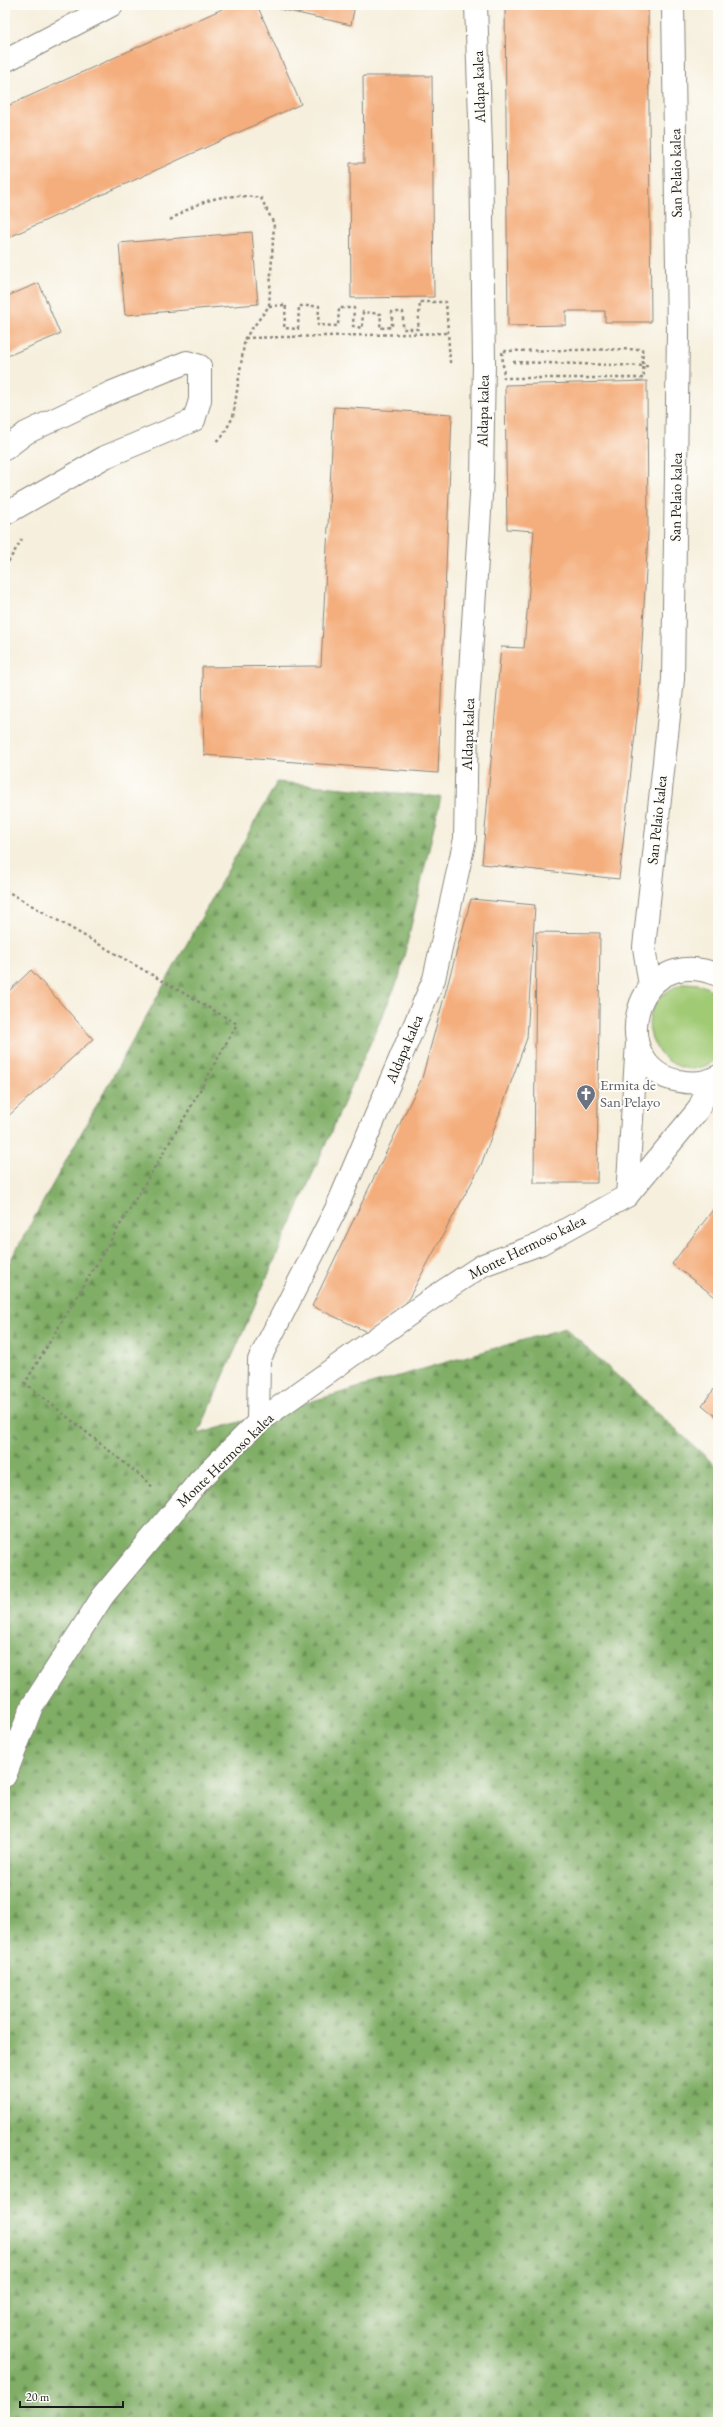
<svg xmlns="http://www.w3.org/2000/svg" width="723" height="2427" font-family="'EB Garamond',serif">
<style>
.green{fill:#a1ca75;stroke:#5e7348}
.forest{fill:url(#forest-firs);stroke:#4e6541}
.building{fill:#f4ad7b}
.lines{fill:none;stroke-linecap:round;stroke-linejoin:round}
.street-casing{stroke:#89867c;stroke-width:24}
.path{stroke:#89867c;stroke-width:2.5;stroke-dasharray:3 3;stroke-linecap:butt}
.street{stroke:#fff;stroke-width:22}
.labels{text-anchor:middle;stroke-width:4;stroke-linejoin:round;paint-order:stroke}
.street-label{font-size:15px;fill:#1c1c1c;stroke:#fdfcf7}
.worship-label{font-size:15px;fill:#5b616d;stroke:#fdfcf7;text-anchor:start}
</style>
<defs>
<pattern id="forest-firs" width="22" height="20" patternUnits="userSpaceOnUse"><rect width="22" height="20" fill="#80ae66"/><path d="M5 1l3.5 6h-7zM16 11l3.5 6h-7z" fill="#688d53"/></pattern>
</defs>
<rect width="100%" height="100%" fill="#fdfcf7"/>
<filter id="ink" filterUnits="userSpaceOnUse"><feTurbulence type="fractalNoise" baseFrequency=".025" numOctaves="2"/><feDisplacementMap in="SourceGraphic" scale="8" xChannelSelector="R" yChannelSelector="G"/><feConvolveMatrix kernelMatrix="1 2 1 2 8 2 1 2 1" color-interpolation-filters="sRGB"/></filter>
<filter id="wash" filterUnits="userSpaceOnUse"><feTurbulence type="fractalNoise" baseFrequency=".012" numOctaves="4" result="noise"/><feDisplacementMap in="SourceGraphic" scale="16" xChannelSelector="R" yChannelSelector="G"/><feGaussianBlur stdDeviation="0.9" result="paint"/><feColorMatrix in="noise" values="0 0 0 0 0 0 0 0 0 0 0 0 0 0 0 0 0 1.4 0 .05"/><feComposite in="paint" operator="in"/></filter>
<g filter="url(#wash)">
<rect width="100%" height="100%" fill="#f6efdd"/>
<path class="green" d="M685,983l14,1 19,9v65c-49,42 -108,-51 -33,-75z"/>
<polygon class="forest" points="277,782 441,797 399,978 198,1434 565,1328 718,1468 718,2422 5,2422 5,1270"/>
<g id="blocks">
<g class="building">
<polygon points="231,5 257,5 301,104 5,239 5,107"/>
<polygon points="261,5 355,5 351,25"/>
<polygon points="505,5 648,5 651,322 605,322 605,311 566,311 566,325 508,326"/>
<polygon points="363,76 432,76 434,297 351,298 350,163 364,163"/>
<polygon points="252,232 258,304 125,315 119,243"/>
<polygon points="39,283 60,334 5,357 5,297"/>
<polygon points="647,381 648,533 639,698 619,879 482,864 501,647 524,648 534,531 507,529 505,385"/>
<polygon points="334,407 452,414 438,773 204,755 202,667 321,666"/>
<polygon points="471,899 535,905 527,1038 481,1165 405,1305 367,1332 312,1306 422,1078"/>
<polygon points="536,932 600,933 597,1183 534,1183"/>
<polygon points="31,970 93,1039 5,1119 5,995"/>
<polygon points="718,1203 718,1299 672,1264"/>
<polygon points="718,1384 718,1418 702,1405"/>
</g>
</g>
</g>
<g filter="url(#ink)">
<use href="#blocks" fill-opacity="0" stroke="#89867c" stroke-width="1"/>
<g class="lines">
<defs>
<g id="street">
<polyline points="5,61 112,5"/>
<polyline points="5,449 26,433 110,393 187,362 200,366 200,400 194,420 105,457 5,514"/>
<path d="M718,975c-86,-35 -113,94 -39,106 14,3 27,2 39,-5"/>
<polyline points="650,986 644,947 673,679 678,332 673,5"/>
<polyline points="627,1196 637,1042"/>
<polyline points="258,1422 259,1360 336,1209 434,979 465,839 467,720 482,479 484,362 481,147 476,5"/>
<polyline points="5,1776 32,1706 103,1596 199,1481 258,1422 434,1297 483,1265 540,1244 627,1196 698,1110 712,1080"/>
</g>
</defs>
<use href="#street" class="street-casing"/>
<g class="path">
<path d="M170,220c31,-20 53,-28 91,-22l13,26 -5,82 -24,32 -12,79 -11,20 -6,4"/>
<polyline points="269,306 286,305 284,328 298,329 299,306 319,306 318,325 338,326 339,308 354,308 353,326 362,328 363,312 381,314 380,328 392,327 392,312 403,312 403,329 418,329 420,302 446,302 450,362 454,362"/>
<polyline points="245,338 448,333"/>
<polygon points="642,349 644,378 504,378 502,351"/>
<polyline points="513,362 648,366"/>
<polyline points="5,567 22,539"/>
<polyline points="5,890 237,1024 189,1110 25,1383 147,1481 154,1489"/>
<polyline points="448,2422 456,2418 461,2422"/>
</g>
<use href="#street" class="street"/>
</g>
</g>
<defs>
<symbol id="church-pin" viewBox="-11 -11 22 30"><path d="M0 17L-7.5 6A9.5 9.5 0 1 1 7.5 6Z" fill="#6b7280" stroke="#fdfcf7"/><path d="M-1.2-6h2.4v3.5h3.3v2.4h-3.3V6h-2.4V-.1h-3.3v-2.4h3.3Z" fill="#fff"/></symbol>
</defs>
<g fill-rule="evenodd">
<use href="#church-pin" x="575" y="1083" width="22" height="30"/>
</g>
<g class="labels">
<g class="street-label">
<text transform="translate(479 87) rotate(-92)" y="5">Aldapa kalea</text>
<text transform="translate(676 173) rotate(-91)" y="5">San Pelaio kalea</text>
<text transform="translate(483 411) rotate(-89)" y="5">Aldapa kalea</text>
<text transform="translate(676 497) rotate(-89)" y="5">San Pelaio kalea</text>
<text transform="translate(468 734) rotate(-88)" y="5">Aldapa kalea</text>
<text transform="translate(657 820) rotate(-84)" y="5">San Pelaio kalea</text>
<text transform="translate(404 1049) rotate(-67)" y="5">Aldapa kalea</text>
<text transform="translate(527 1247) rotate(-26)" y="5">Monte Hermoso kalea</text>
<text transform="translate(225 1460) rotate(-44)" y="5">Monte Hermoso kalea</text>
</g>
<g class="worship-label">
<text x="600" y="1090">Ermita de<tspan x="600" dy="17">San Pelayo</tspan></text>
</g>
</g>
<rect width="723" height="2427" fill="none" stroke="#fdfcf7" stroke-width="20"/>
<path d="M20 2401v6h103v-6" fill="none" stroke="#1c1c1c" stroke-width="2"/>
<text x="26" y="2401" font-size="12" fill="#1c1c1c" stroke="#fdfcf7" stroke-width="3" paint-order="stroke">20 m</text>
</svg>
